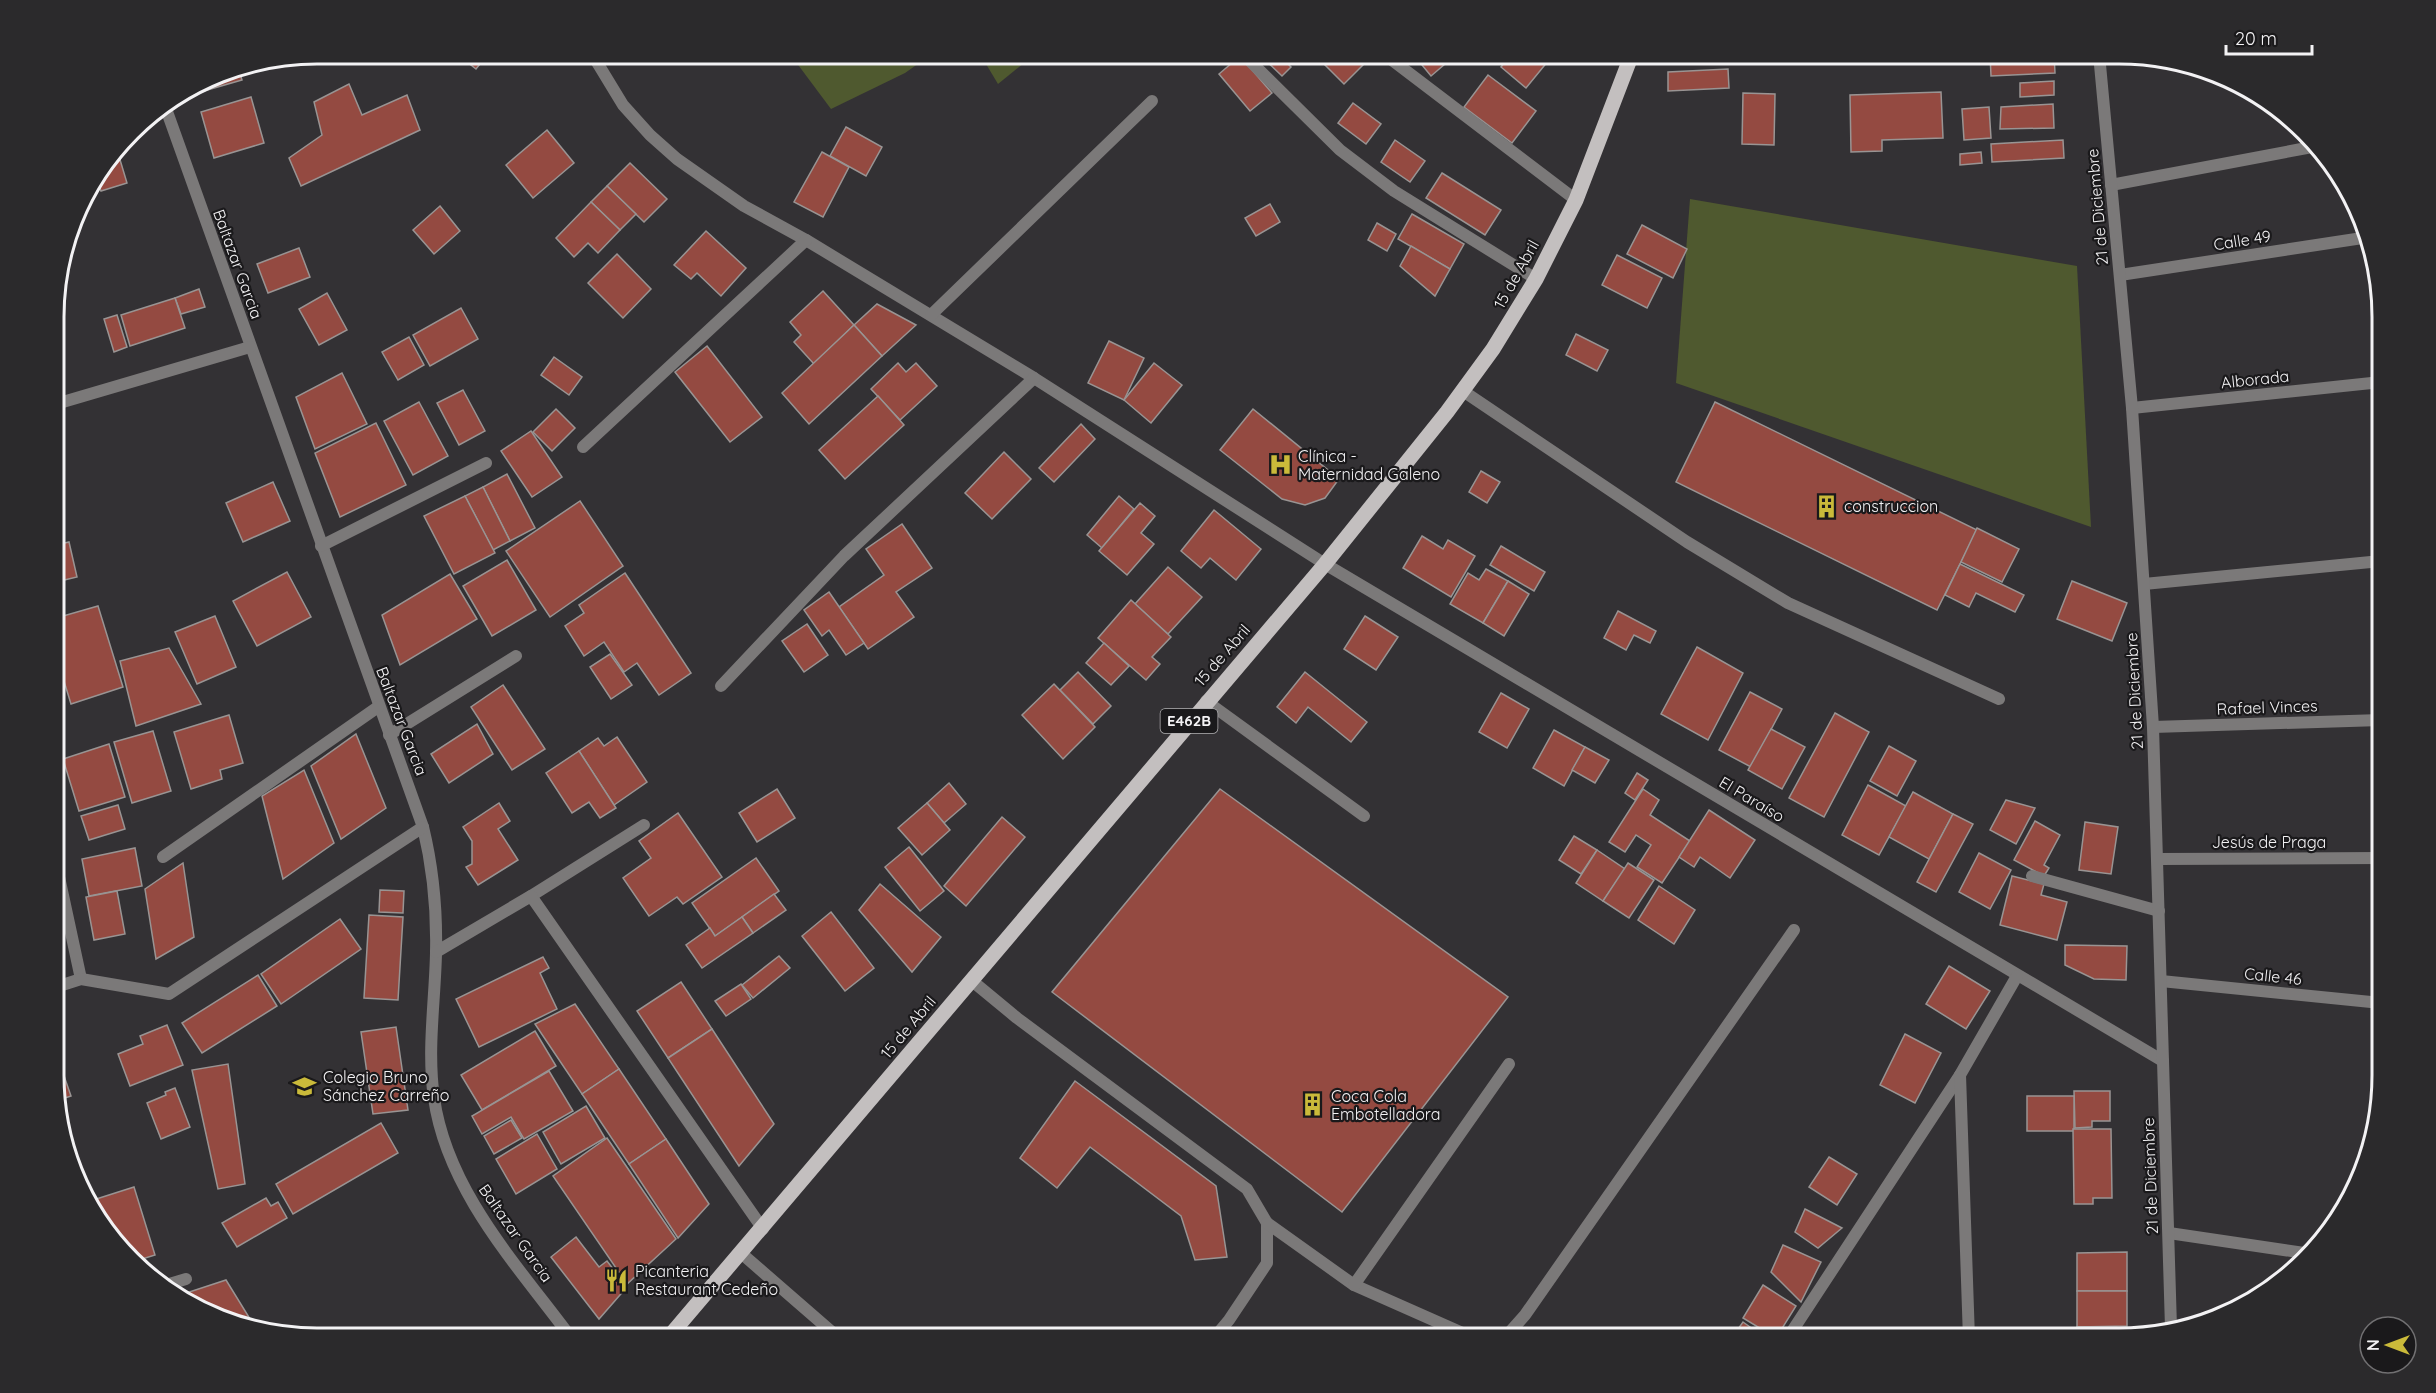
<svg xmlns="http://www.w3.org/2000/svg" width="2436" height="1393" font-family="Quicksand,sans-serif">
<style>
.green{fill:#4f592f}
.building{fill:#944a41;stroke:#999493;stroke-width:1.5}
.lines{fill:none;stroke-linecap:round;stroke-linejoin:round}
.service{stroke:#7b7979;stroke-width:12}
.pedestrian{stroke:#7b7979;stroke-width:12}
.minor{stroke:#7b7979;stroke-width:12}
.tertiary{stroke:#7b7979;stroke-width:12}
.primary{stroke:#c3bfbf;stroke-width:15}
.labels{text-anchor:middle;stroke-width:4.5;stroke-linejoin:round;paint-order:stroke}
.shield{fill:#1a191b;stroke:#b2b1b3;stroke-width:1.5}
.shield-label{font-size:15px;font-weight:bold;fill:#f3f2f4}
.street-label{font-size:16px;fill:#f3f2f4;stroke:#1a191b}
.poi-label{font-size:16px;fill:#f3f2f4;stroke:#1a191b;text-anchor:start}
.rim{fill:none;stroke:#f3f2f4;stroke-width:3}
</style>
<rect width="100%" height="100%" fill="#333134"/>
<g class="green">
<polygon points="790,54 932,54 905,73 831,109"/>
<polygon points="980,54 1035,54 998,84"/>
<polygon points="1690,199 2077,266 2091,527 1676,383"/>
</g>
<g class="building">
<polygon points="457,54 488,54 476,69"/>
<polygon points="1259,54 1278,54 1291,67 1282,76"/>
<polygon points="1318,54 1359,54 1366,62 1344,84 1316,56"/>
<polygon points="1413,54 1448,54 1452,58 1431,76"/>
<polygon points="1505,54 1551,54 1553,55 1526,88 1501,67 1509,57"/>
<polygon points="1990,54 2054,54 2055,73 1991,76"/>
<polygon points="1240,56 1272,93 1250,111 1219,74"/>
<polygon points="1728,69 1729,88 1668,91 1668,72"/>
<polygon points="239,70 242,80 190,95 189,91 217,74"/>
<polygon points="1488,75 1536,111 1512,143 1464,107"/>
<polygon points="2054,81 2054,95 2020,97 2020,83"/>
<polygon points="349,84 362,115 407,95 420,130 301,186 289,158 322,135 314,102"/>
<polygon points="1941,92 1943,138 1882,140 1882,151 1851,152 1850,95"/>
<polygon points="1743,93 1775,94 1774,145 1742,144"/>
<polygon points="251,97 264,143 214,158 201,112"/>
<polygon points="1353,103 1381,124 1366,144 1338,123"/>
<polygon points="2053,104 2054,128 2000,129 2001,107"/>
<polygon points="1989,107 1991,138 1964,140 1962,109"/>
<polygon points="846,127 882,147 866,176 830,156"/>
<polygon points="547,130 574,163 533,198 506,165"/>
<polygon points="1395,140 1425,161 1410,182 1381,162"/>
<polygon points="2063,140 2064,158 1992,162 1991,144"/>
<polygon points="822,152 849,167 823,217 794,202"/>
<polygon points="1981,152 1982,163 1960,165 1960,154"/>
<polygon points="118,153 127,183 101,191 97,180"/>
<polygon points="630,163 667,199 644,222 607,186"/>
<polygon points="1442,173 1501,210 1485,235 1426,198"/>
<polygon points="93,186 95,193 86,195"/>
<polygon points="607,186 636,214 620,230 591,202"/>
<polygon points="591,202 620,230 598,253 588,243 574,257 556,238"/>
<polygon points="1270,204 1280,222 1256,236 1245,218"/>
<polygon points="440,206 460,231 434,254 413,230"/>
<polygon points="1412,214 1464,244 1450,269 1398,239"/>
<polygon points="1377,223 1396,234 1387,251 1368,240"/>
<polygon points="1642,225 1687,249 1673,278 1627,254"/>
<polygon points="706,231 746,268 721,296 697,273 691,279 674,265"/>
<polygon points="1411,246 1450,269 1435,296 1400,266"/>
<polygon points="299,248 310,277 268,293 257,264"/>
<polygon points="617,254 651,289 623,318 588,283"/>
<polygon points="1617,255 1662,278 1647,308 1602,285"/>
<polygon points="199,289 205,307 181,314 175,298"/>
<polygon points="823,291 854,325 814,364 794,342 801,335 790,322"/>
<polygon points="327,293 347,330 319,345 299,309"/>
<polygon points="175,298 185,328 130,346 121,315"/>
<polygon points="877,304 916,325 882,356 854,325"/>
<polygon points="461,308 478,339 430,366 413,335"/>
<polygon points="117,315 127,347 114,352 104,319"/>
<polygon points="854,325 882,356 809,424 782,393"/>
<polygon points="1576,334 1608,350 1597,371 1566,355"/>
<polygon points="409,337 424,365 398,380 382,352"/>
<polygon points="1109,341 1144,358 1124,400 1088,383"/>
<polygon points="707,346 762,417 730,442 675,372"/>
<polygon points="554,357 582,377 569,395 541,375"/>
<polygon points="898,363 906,372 916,363 937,386 900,420 871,389"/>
<polygon points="1154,363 1182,385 1151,423 1124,400"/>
<polygon points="342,373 367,424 315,449 296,397"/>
<polygon points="463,390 485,431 459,445 437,403"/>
<polygon points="878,396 904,425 845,479 819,450"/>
<polygon points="419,402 448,456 413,475 384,421"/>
<polygon points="1715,402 1977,530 1937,610 1676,482"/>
<polygon points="556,409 575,428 552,451 533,432"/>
<polygon points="1253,409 1339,479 1325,498 1305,505 1282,499 1220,450"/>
<polygon points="376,423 406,485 340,517 315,453"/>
<polygon points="1081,424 1095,439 1054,482 1039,468"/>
<polygon points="531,431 562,477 532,497 501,451"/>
<polygon points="1004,452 1031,479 992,519 965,493"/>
<polygon points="1481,471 1500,482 1487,503 1469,492"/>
<polygon points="507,474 535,528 510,541 483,487"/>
<polygon points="273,482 290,521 243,542 226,503"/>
<polygon points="483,487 510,541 493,550 465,496"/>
<polygon points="465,496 495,553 454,574 424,516"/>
<polygon points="1119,496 1134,509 1102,548 1087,535"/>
<polygon points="580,501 623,566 550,617 506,551"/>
<polygon points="1140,503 1155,516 1141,533 1154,544 1127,575 1099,551"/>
<polygon points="1214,510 1261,549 1236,580 1210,558 1201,568 1181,551"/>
<polygon points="902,524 932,568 896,592 914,617 868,649 839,607 884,575 866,549"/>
<polygon points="1977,528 2019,549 2002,582 1961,562"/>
<polygon points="1422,536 1443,549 1448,540 1475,556 1451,597 1403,568"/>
<polygon points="69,542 77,577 56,582 56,545"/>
<polygon points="1501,546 1545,572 1534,591 1490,565"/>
<polygon points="507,560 536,610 492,636 463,586"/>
<polygon points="1960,564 2024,595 2015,612 1976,593 1969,607 1945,595"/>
<polygon points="1168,567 1202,597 1168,634 1135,604"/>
<polygon points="1486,569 1508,581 1483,623 1450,604 1468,573 1479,580"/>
<polygon points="287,572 311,617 257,646 233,601"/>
<polygon points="625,573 691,673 659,695 637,663 624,672 604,642 584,656 565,626 584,613 579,605"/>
<polygon points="450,574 477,619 400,665 382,615"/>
<polygon points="1508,581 1529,594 1504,636 1483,623"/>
<polygon points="2072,581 2127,603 2112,641 2057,619"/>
<polygon points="829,592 864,643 846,655 829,630 822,636 804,610"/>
<polygon points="1131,600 1171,637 1152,657 1160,664 1146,680 1098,638"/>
<polygon points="98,606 123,687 71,704 56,655 56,618"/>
<polygon points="1618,611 1656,631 1650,643 1634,635 1626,650 1604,638"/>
<polygon points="215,616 236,667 197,684 175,632"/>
<polygon points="1365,616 1398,637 1376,670 1344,649"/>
<polygon points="807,624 828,655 804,672 782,641"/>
<polygon points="1104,643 1129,666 1111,685 1086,663"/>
<polygon points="1697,647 1743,673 1708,740 1661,714"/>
<polygon points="169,648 201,704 136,726 120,661"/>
<polygon points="610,654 632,685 611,699 590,667"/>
<polygon points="1078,672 1111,706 1093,724 1060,690"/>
<polygon points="1305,672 1367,722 1351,742 1308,707 1296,723 1277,707"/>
<polygon points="1054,684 1095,727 1063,759 1022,715"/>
<polygon points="503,685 545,749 512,770 471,707"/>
<polygon points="1750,692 1782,709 1751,767 1719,750"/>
<polygon points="1501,693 1529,709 1507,748 1479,732"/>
<polygon points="1835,713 1869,732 1824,817 1789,798"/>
<polygon points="229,715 243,763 220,770 222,779 191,789 174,732"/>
<polygon points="477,724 493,754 449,783 431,754"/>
<polygon points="1771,729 1805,747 1782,789 1748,770"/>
<polygon points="1554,730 1585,747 1564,786 1533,768"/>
<polygon points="153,731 171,791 132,803 114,742"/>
<polygon points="356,734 386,808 341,839 311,766"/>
<polygon points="617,737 647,782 614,805 579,751 598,738 604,746"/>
<polygon points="109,744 125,797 79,811 63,759"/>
<polygon points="1889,746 1916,761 1897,796 1870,781"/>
<polygon points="1585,747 1609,760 1595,783 1572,770"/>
<polygon points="579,751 616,808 600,818 589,802 572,813 546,773"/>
<polygon points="304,770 334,843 283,879 262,796"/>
<polygon points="1637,773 1648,780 1635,800 1625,793"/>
<polygon points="949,783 966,804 944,823 927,803"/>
<polygon points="1868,785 1906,806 1879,855 1842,835"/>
<polygon points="777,789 795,818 757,842 739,813"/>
<polygon points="1220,789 1508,997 1342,1212 1052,992"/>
<polygon points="1643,789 1659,800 1650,815 1690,841 1662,883 1637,867 1651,845 1636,835 1625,852 1609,842"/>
<polygon points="1913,792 1953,814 1929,859 1889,837"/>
<polygon points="2006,800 2035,808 2016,844 1990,830"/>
<polygon points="499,803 510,821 498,829 518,860 478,885 466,867 472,864 472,841 463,827"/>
<polygon points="927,803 950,830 922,855 898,828"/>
<polygon points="118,805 125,829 89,840 81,816"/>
<polygon points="1709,810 1755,840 1730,878 1700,857 1694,867 1679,857"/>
<polygon points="678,813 722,877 683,904 677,897 649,916 623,878 651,858 639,841"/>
<polygon points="1953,814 1973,824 1936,892 1917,882"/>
<polygon points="1002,817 1025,837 966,906 944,886"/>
<polygon points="2035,821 2060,835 2044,865 2049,868 2044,876 2014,860"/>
<polygon points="2085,822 2118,827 2111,874 2079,870"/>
<polygon points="1574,836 1597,850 1581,874 1559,860"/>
<polygon points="909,847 944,891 920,911 885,867"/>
<polygon points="135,848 142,886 89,896 82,859"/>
<polygon points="1597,850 1625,869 1603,901 1576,883"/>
<polygon points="1979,853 2011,870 1990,909 1959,892"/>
<polygon points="756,858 779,891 715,936 692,903"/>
<polygon points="183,863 194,937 156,959 145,889"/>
<polygon points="1628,863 1654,880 1629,918 1603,901"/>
<polygon points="2012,876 2044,884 2041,895 2067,902 2057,940 2000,925"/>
<polygon points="880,884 941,937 912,972 859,910"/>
<polygon points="1659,886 1695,910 1674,944 1638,920"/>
<polygon points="380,890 404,891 403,913 379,912"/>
<polygon points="117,891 125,934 94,940 86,897"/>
<polygon points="774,894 786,910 753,933 742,917"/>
<polygon points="831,912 874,968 845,991 802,936"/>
<polygon points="369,915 403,917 398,1000 364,998"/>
<polygon points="742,917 753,933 702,968 686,945 710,928 715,936"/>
<polygon points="340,919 361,949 281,1004 261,974"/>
<polygon points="2065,945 2127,946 2126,980 2094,979 2065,965"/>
<polygon points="779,956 790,968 753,998 742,985"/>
<polygon points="543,957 549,968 540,973 557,1009 479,1047 456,999"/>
<polygon points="1949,966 1990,991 1966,1029 1926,1004"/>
<polygon points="258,975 277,1006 202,1053 182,1023"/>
<polygon points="681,982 712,1029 668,1058 637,1011"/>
<polygon points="741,984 751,999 726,1016 715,1001"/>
<polygon points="575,1004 619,1069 582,1094 535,1024"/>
<polygon points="167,1025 183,1065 130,1086 118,1054 143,1044 140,1036"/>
<polygon points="396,1027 408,1110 373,1114 361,1032"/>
<polygon points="712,1029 774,1124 739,1166 668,1058"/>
<polygon points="535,1031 556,1066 482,1110 461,1075"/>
<polygon points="1905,1034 1941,1053 1915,1103 1880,1085"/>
<polygon points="56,1053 71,1096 56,1101"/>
<polygon points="228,1064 245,1184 218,1189 192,1070"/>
<polygon points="619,1069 666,1139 629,1164 582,1094"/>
<polygon points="549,1071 573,1111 524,1139 511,1117 482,1134 472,1116"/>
<polygon points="1075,1081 1216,1186 1227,1257 1195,1260 1181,1216 1090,1147 1057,1188 1020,1158"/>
<polygon points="175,1088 190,1127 161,1139 147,1103 166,1095 165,1092"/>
<polygon points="2074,1091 2110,1091 2110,1121 2092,1121 2092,1127 2075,1128"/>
<rect x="2027" y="1096" width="47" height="35"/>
<polygon points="586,1106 605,1138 561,1164 543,1132"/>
<polygon points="511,1120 522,1138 494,1154 484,1136"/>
<polygon points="381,1123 398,1153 293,1214 276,1184"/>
<polygon points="2073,1129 2111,1129 2112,1198 2093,1198 2093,1204 2074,1204"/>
<polygon points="537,1134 557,1169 516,1194 496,1159"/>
<polygon points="607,1138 676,1239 627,1284 553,1176"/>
<polygon points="666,1139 709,1204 678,1238 629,1164"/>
<polygon points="1829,1157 1857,1174 1837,1205 1809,1187"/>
<polygon points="134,1187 155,1255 139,1260 98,1222 90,1201"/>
<polygon points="266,1198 271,1206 278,1202 287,1218 237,1247 222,1223"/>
<polygon points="1805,1209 1842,1228 1818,1248 1795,1232"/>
<polygon points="576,1237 599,1267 607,1261 627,1287 599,1319 551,1257"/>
<polygon points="1783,1245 1821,1262 1801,1302 1771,1272"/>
<polygon points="2127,1252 2127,1291 2077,1291 2077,1253"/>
<polygon points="226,1280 255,1327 247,1329 186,1304 177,1296"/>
<polygon points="1763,1285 1796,1306 1776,1338 1743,1318"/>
<polygon points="2077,1291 2127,1291 2127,1326 2077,1327"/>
<polygon points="1743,1322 1767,1339 1731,1339"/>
<polygon points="2077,1327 2112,1327 2112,1333 2127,1333 2128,1338 2078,1338"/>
</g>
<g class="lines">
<g class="service">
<polyline points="1463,391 1687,542 1788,603 1999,699"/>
<polyline points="2144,584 2381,561"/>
<polyline points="1206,701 1364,816"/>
<polyline points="531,896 644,825"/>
<polyline points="971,980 1017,1018 1247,1189 1267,1223 1267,1263 1229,1320 1213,1339"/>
<polyline points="1267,1223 1354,1285 1476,1339"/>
<polyline points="741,1253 840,1339"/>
<polyline points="1354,1285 1509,1064"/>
<polyline points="1494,1339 1509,1333 1525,1315 1794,930"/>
</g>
<g class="pedestrian">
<polyline points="2153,727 2381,720"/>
<polyline points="2032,876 2159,911"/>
</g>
<g class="minor">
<polyline points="592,54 623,105 650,135 677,159 744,206 806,240 1034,378 1325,564 2163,1061"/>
<polyline points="1243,54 1340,150 1394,191 1536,279"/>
<polyline points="1384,54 1576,200"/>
<path d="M165,106l258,721c10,41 14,83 13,126 -1,48 -9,97 -2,145 13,93 84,168 138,241"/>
<polyline points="2111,185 2312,147"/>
<polyline points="2120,275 2369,237"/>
<polyline points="931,315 1152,101"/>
<polyline points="56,404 250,347"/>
<polyline points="2132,408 2381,382"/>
<polyline points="583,447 806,240"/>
<polyline points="321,546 486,463"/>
<polyline points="721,686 844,556 1034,378"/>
<polyline points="389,735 516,656"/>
<polyline points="163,857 378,707"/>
<polyline points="2158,859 2381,858"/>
<polyline points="56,863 81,979"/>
<polyline points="436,952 531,896 763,1229"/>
<polyline points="2161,981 2381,1003"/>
<polyline points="56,987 81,979 169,994 423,827"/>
<polyline points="2169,1233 2311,1254"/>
<polyline points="166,1285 186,1279"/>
<polyline points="1787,1339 1960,1075"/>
<polyline points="1969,1339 1960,1075 2017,976"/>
</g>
<polyline class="tertiary" points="2099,54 2132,408 2153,727 2171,1328"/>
<polyline class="primary" points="667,1339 1325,564 1447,412 1493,349 1536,279 1576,200 1632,54"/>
</g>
<defs>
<symbol id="hospital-bare" viewBox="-9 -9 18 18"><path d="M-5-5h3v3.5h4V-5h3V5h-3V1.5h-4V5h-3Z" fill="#caba3a" stroke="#1a191b" stroke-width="2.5" paint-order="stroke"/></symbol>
<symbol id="building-bare" viewBox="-9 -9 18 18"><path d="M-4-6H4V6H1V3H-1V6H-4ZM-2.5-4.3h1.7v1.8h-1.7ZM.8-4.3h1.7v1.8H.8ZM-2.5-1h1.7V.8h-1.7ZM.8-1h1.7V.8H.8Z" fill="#caba3a" stroke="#1a191b" stroke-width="2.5" paint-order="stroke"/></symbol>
<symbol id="university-bare" viewBox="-9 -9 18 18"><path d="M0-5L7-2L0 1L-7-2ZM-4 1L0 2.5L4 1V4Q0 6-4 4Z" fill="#caba3a" stroke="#1a191b" stroke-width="2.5" paint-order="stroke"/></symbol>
<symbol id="restaurant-bare" viewBox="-9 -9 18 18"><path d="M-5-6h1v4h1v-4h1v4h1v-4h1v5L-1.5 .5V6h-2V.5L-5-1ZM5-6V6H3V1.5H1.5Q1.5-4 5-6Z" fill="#caba3a" stroke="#1a191b" stroke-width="2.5" paint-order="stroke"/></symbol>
</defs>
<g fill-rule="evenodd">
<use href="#hospital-bare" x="1264" y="448" width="33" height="33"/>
<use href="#building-bare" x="1810" y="490" width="33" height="33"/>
<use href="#university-bare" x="288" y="1070" width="33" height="33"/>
<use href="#building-bare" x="1296" y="1088" width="33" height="33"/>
<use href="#restaurant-bare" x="600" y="1264" width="33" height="33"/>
</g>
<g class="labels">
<rect class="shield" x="1160.5" y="709" width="57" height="24" rx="4.5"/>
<g class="shield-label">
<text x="1189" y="726">E462B</text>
</g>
<g class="street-label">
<text transform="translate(2097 207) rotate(-95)" y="6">21 de Diciembre</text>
<text transform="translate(2242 240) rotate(-9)" y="6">Calle 49</text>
<text transform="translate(238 264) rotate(70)" y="6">Baltazar Garcia</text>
<text transform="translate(1516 274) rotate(-61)" y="6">15 de Abril</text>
<text transform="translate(2255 379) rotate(-6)" y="6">Alborada</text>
<text transform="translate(1222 655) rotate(-49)" y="6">15 de Abril</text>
<text transform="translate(2134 691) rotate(-93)" y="6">21 de Diciembre</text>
<text transform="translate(2267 707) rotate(-2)" y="6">Rafael Vinces</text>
<text transform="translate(402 721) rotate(69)" y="6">Baltazar Garcia</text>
<text transform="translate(1752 799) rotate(31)" y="6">El Paraíso</text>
<text x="2269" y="848">Jesús de Praga</text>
<text transform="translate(2273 976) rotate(6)" y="6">Calle 46</text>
<text transform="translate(908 1027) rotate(-50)" y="6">15 de Abril</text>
<text transform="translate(2150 1176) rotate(-92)" y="6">21 de Diciembre</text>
<text transform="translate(516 1233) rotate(55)" y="6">Baltazar Garcia</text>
</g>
<g class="poi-label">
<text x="1298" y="462">Clínica -<tspan x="1298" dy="18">Maternidad Galeno</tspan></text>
<text x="1844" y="512">construccion</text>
<text x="323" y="1083">Colegio Bruno<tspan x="323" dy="18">Sánchez Carreño</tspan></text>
<text x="1331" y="1102">Coca Cola<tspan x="1331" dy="18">Embotelladora</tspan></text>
<text x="635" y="1277">Picanteria<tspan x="635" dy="18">Restaurant Cedeño</tspan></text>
</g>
</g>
<path d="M0 0H2436V1393H0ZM317 64H2119A253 253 0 0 1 2372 317V1075A253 253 0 0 1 2119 1328H317A253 253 0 0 1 64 1075V317A253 253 0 0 1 317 64Z" fill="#2b2a2c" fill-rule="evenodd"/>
<path class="rim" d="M317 64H2119A253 253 0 0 1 2372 317V1075A253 253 0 0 1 2119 1328H317A253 253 0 0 1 64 1075V317A253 253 0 0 1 317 64Z"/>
<g transform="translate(2388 1345) rotate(270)"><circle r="28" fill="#1a191b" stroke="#717072" stroke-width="1.5"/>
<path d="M0-4.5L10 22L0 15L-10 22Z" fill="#caba3a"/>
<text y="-9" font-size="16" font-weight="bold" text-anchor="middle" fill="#f3f2f4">N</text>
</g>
<path d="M2226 45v9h86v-9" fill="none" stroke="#f3f2f4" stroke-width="3"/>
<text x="2235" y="45" font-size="18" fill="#f3f2f4" stroke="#1a191b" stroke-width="4.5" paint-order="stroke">20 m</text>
</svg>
